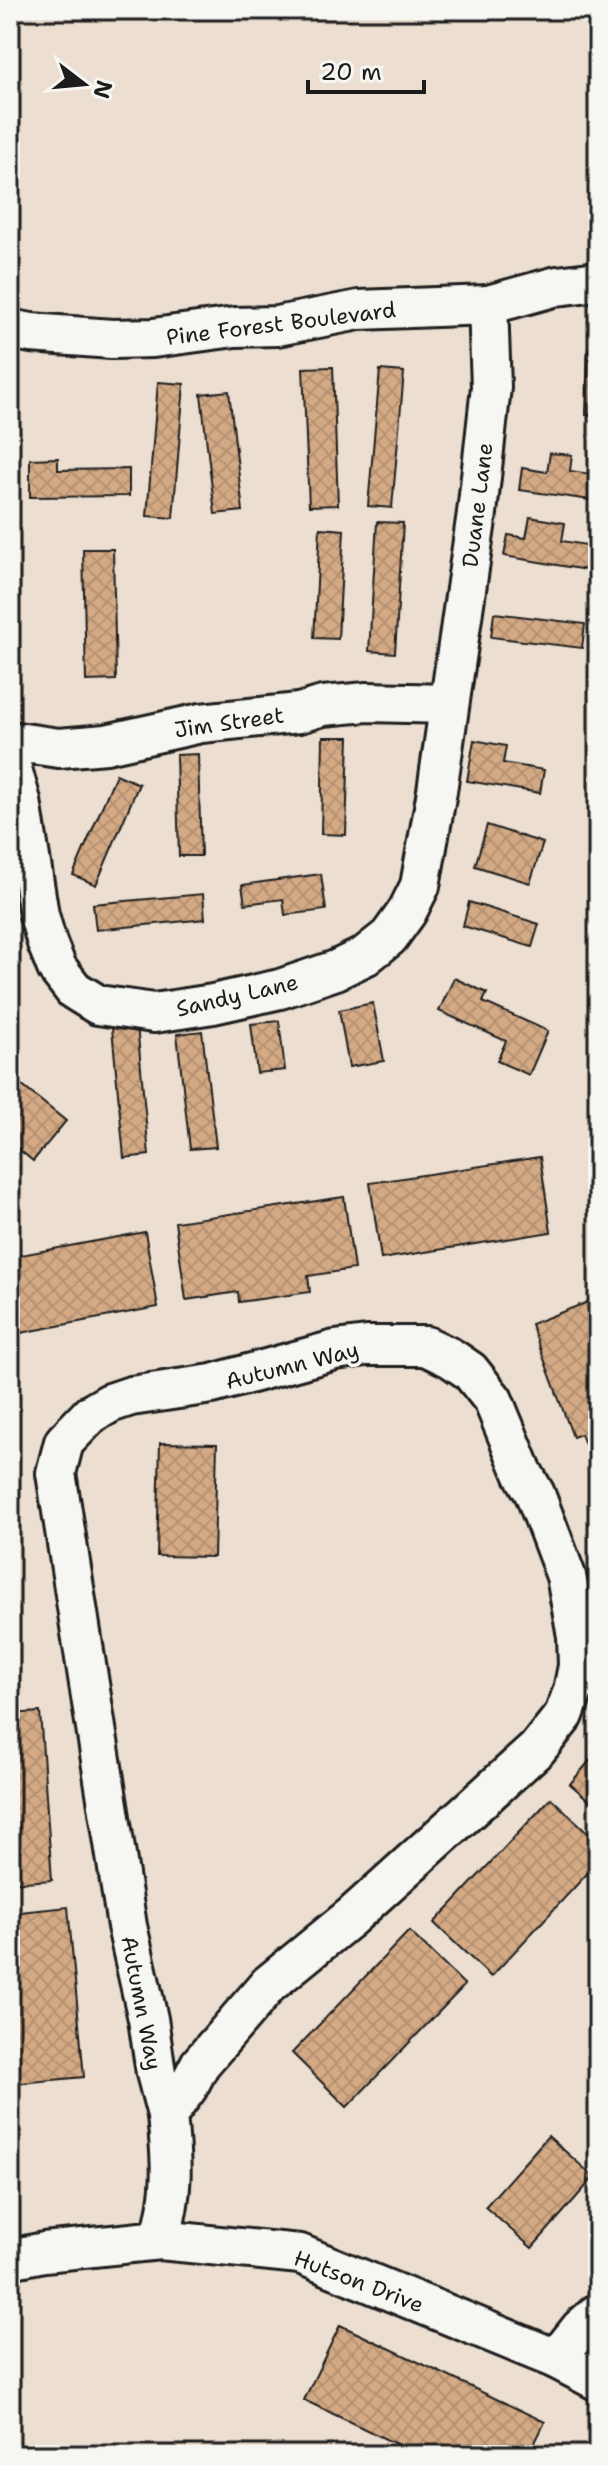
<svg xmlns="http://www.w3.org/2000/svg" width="608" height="2465" font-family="'Shantell Sans',sans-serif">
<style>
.building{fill:url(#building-cross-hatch);stroke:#1c1c1c;stroke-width:2}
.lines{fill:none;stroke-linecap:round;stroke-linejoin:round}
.minor-casing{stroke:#1c1c1c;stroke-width:44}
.minor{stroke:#f6f6f2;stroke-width:38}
.labels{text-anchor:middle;stroke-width:7;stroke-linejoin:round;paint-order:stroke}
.street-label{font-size:22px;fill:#1c1c1c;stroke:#f6f6f2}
</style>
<defs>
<pattern id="building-cross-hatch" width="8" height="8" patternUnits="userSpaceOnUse" patternTransform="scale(2)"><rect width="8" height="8" fill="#d4aa85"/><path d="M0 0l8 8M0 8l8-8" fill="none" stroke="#b59272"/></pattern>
</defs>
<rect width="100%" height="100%" fill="#ecdfd1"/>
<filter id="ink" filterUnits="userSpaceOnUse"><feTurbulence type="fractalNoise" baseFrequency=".0125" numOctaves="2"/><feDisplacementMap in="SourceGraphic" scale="16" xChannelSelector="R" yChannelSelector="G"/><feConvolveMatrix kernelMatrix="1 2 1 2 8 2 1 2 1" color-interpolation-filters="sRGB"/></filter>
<g filter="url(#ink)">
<g class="building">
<polygon points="588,349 598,349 598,415 586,415"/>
<polygon points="333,367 338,505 309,506 303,368"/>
<polygon points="380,370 404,372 392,508 368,506"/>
<polygon points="158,382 184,384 173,518 147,516"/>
<polygon points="229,391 243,511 215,514 201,394"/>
<polygon points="550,453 572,455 570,471 598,475 598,501 519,490 522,468 547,472"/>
<polygon points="58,458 58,470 129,469 129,496 30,497 30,459"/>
<polygon points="530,517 565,523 562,541 598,547 598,572 504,556 508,535 526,538"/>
<polygon points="377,522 403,523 395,653 369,651"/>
<polygon points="320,528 344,530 338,639 314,638"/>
<polygon points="83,549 113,549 116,680 86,681"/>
<polygon points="494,613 585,624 582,648 491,637"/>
<polygon points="323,737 349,737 346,835 321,834"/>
<polygon points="474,740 506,746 503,763 544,770 540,793 467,781"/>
<polygon points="198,754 201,856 179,856 176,755"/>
<polygon points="116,774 139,784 96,885 73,875"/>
<polygon points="487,825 543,843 530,883 475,866"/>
<polygon points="321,874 326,910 285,915 283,899 245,904 242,885"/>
<polygon points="203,894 205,919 96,930 93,904"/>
<polygon points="469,902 539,924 532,947 463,926"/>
<polygon points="454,978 487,993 483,1002 548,1031 529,1075 497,1061 506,1041 439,1011"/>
<polygon points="373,1003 384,1061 349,1067 339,1010"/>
<polygon points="279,1021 285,1070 257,1073 251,1024"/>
<polygon points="137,1025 149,1155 124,1158 112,1028"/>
<polygon points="202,1031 216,1147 190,1149 177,1034"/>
<polygon points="10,1076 66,1121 33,1161 10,1142"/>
<polygon points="540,1157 551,1232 381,1259 370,1183"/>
<polygon points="344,1197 354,1269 308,1276 310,1292 239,1302 238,1292 186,1300 175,1222"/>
<polygon points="145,1232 158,1307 10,1335 10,1257"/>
<polygon points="598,1298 598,1478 581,1434 573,1437 531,1324"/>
<polygon points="160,1443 217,1444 214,1557 157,1556"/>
<polygon points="10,1625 14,1685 10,1685"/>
<polygon points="40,1712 52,1880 10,1883 10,1714"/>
<polygon points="598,1751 598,1808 570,1784"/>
<polygon points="551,1798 598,1842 598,1862 491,1977 434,1923"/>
<polygon points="68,1907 84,2077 10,2084 10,1913"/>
<polygon points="409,1931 465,1985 347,2107 292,2053"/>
<polygon points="548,2136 594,2177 532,2248 485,2207"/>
<polygon points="340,2325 545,2422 529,2455 419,2455 304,2400"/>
</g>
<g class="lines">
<defs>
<g id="minor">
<polyline points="10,329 31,333 112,339 153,338 235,327 277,326 359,310 488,305 557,286 598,281"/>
<polyline points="10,741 59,748 106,744 201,723 299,713 323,706 367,702 449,704"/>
<polyline points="10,762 21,801 39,915 47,943 57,968 74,990 98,1005 154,1013 213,1004 280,989 336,970 365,956 389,937 407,912 420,886 437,791 477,513 491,387 488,305"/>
<polygon points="367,1346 426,1346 451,1358 470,1371 493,1400 523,1473 535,1494 566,1576 577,1636 578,1666 573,1691 564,1715 537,1749 351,1917 269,1984 200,2064 188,2087 167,2115 156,2073 148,2019 127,1926 56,1473 64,1442 91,1414 110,1403 131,1396 212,1384 335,1350"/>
<path d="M160,2240c14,-49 12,-75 7,-125"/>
<polyline points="10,2259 44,2252 160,2240 300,2254 556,2359 598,2381"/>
<polyline points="556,2359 580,2329 598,2313"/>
</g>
</defs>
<use href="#minor" class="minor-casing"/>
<use href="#minor" class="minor"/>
</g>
</g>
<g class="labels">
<g class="street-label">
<text transform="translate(281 323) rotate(-7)" y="8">Pine Forest Boulevard</text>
<text transform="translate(477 505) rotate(-83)" y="8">Duane Lane</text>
<text transform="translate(229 722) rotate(-8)" y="8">Jim Street</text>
<text transform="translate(237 995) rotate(-13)" y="8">Sandy Lane</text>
<text transform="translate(292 1365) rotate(-14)" y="8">Autumn Way</text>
<text transform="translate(142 2003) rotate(79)" y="8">Autumn Way</text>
<text transform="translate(359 2281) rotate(21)" y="8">Hutson Drive</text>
</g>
</g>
<rect width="608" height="2465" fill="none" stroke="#f6f6f2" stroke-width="40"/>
<rect x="20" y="20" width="568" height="2425" fill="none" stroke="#1c1c1c" stroke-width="3" filter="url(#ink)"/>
<g transform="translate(84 84) rotate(106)" stroke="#f6f6f2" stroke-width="6" paint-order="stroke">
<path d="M0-6L14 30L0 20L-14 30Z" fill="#1c1c1c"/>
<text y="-12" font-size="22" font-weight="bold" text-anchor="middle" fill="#1c1c1c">N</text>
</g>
<path d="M308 80v12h116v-12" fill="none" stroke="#1c1c1c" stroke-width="4"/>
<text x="320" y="80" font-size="24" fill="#1c1c1c" stroke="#f6f6f2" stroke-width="6" paint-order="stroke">20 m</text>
</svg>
